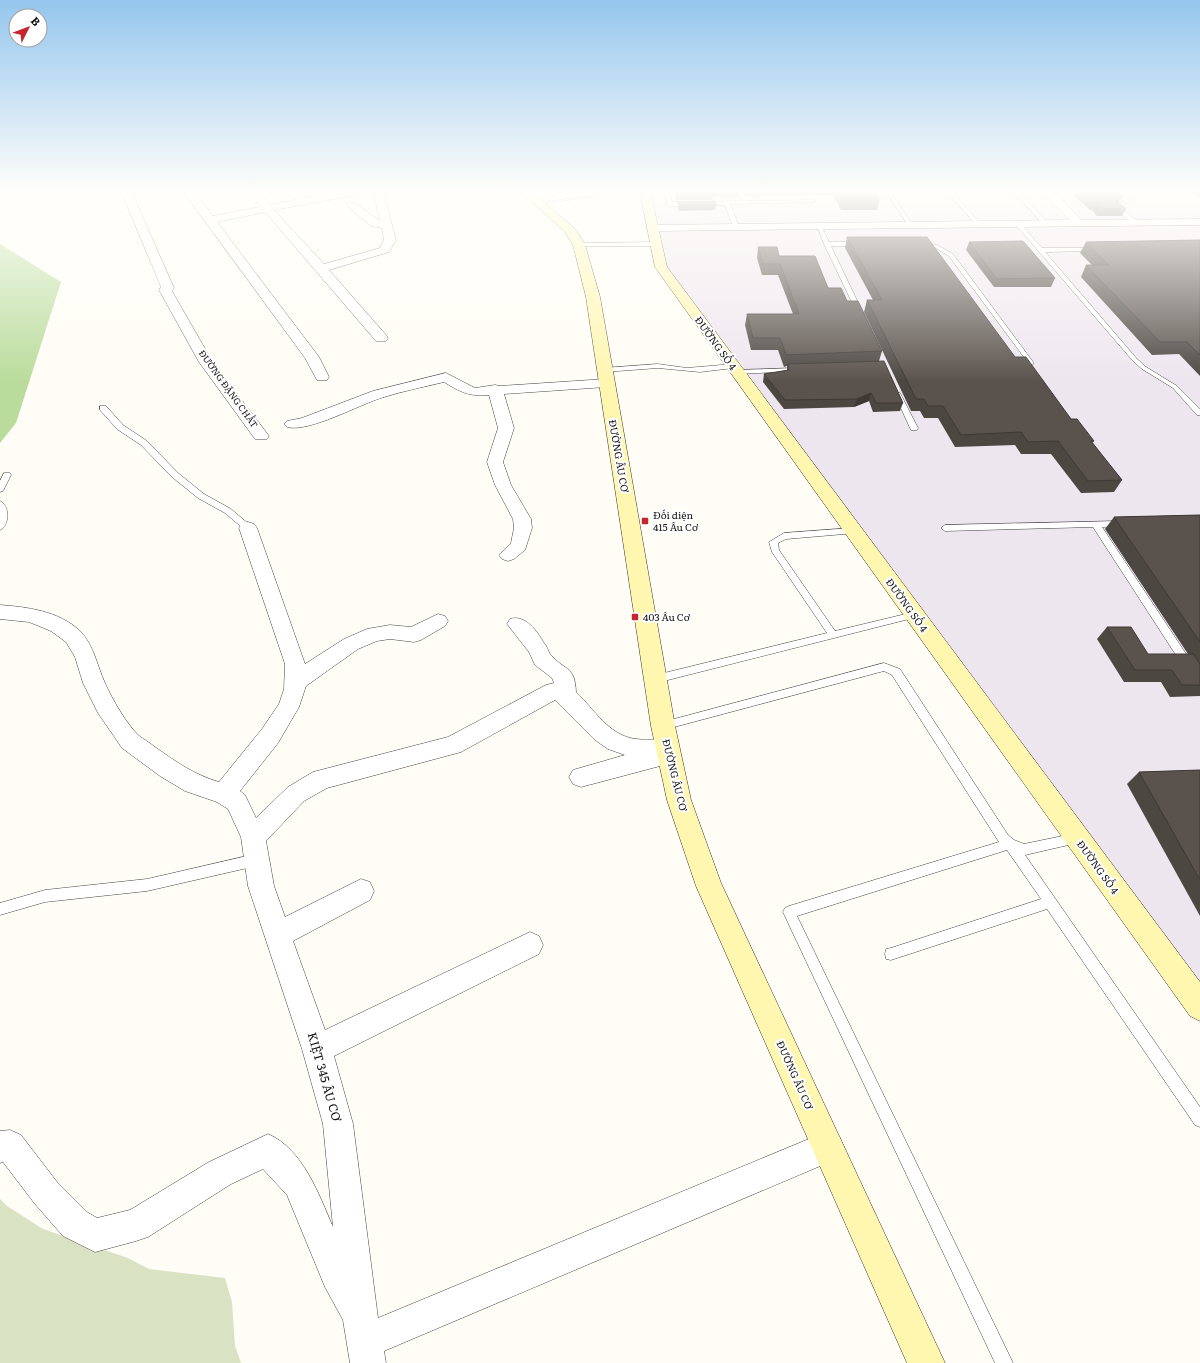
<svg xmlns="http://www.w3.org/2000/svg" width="1200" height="1363" font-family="Literata,serif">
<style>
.industrial{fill:#eee6ef}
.forest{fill:#b9dc9c}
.cemetery{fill:#d9e3c4}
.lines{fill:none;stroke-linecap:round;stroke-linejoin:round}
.lane-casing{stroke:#444;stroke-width:1}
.street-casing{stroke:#444;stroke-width:1}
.secondary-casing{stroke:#333;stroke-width:1}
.lane{fill:#fff;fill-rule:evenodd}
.street{fill:#fff;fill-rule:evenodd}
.secondary{fill:#fff6b0;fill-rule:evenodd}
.wall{fill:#4d4742}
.shaded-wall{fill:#3f3936}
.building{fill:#5a524d;stroke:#3f3936}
.poi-dot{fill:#c4262e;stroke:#fff;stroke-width:1.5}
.labels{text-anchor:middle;stroke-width:4;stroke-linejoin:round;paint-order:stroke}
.far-street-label{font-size:9px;fill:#111;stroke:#fff}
.street-label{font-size:10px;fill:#111;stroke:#fff}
.poi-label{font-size:10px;fill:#111;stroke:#fff;text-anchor:start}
.near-street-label{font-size:12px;fill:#111;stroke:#fff}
</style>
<rect width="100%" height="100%" fill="#fffdf5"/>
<polygon class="industrial" points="646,191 1200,191 1200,1005 661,267"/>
<polygon class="forest" points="0,244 61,282 16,423 0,443"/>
<polygon class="cemetery" points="0,1199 7,1206 43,1229 128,1258 149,1269 225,1278 232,1302 235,1346 241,1363 0,1363"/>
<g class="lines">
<defs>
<g id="lane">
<polygon points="594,191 598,191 597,196 540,204 538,203 588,196 593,194"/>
<polygon points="665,191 669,191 672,202 742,201 738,191 742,191 747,201 814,200 816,201 814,202 730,204 739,227 736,229 733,227 725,205 670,206 667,204"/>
<polygon points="886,191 890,191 913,226 909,226"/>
<polygon points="947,191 951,191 980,223 980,225 976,225"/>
<polygon points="1013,191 1018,191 1047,222 1047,224 1043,224"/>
<polygon points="1116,191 1121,191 1130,201 1119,207 1137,221 1137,223 1133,223 1113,207 1125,201"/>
<polygon points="1016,223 1020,223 1042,248 1098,248 1098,250 1096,251 1045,252 1137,359 1146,367 1177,386 1200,409 1200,415 1197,415 1173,388 1142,369 1133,361 1016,225"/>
<polygon points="817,225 821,225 829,242 859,242 862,244 859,246 831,246 863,313 862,314 857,313 824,244"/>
<polygon points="921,242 937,245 953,254 1033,362 1033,364 1029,364 949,256 934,247 919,245 919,243"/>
<polygon points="579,243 656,242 659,244 656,246 577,246 577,244"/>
<polygon points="658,364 687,368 733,364 736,366 733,368 700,372 658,368 604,372 601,370 604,368"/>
<polygon points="798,368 801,370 800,371 738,374 735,372 738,370"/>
<polygon points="895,392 900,393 918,428 917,430 911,430 910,428 894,393"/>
<polygon points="100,406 106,406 123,425 147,441 178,473 204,494 231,509 251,526 251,530 245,530 225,513 198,498 172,477 141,445 117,429 100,410"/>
<polygon points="4,473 10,473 11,475 3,491 0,492 0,481"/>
<path d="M0,501c10,4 10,25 0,29z"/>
<polygon points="1121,521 1124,522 1124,526 1102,527 1200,675 1200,687 1196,686 1093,527 945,531 941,528 945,525"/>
<polygon points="853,528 857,531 856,533 786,539 778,543 779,550 835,631 914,612 917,613 919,615 917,617 656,683 652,682 651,679 652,676 656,675 827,633 772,552 769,542 784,533"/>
<polygon points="884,663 900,669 1008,835 1014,840 1024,844 1077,833 1081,834 1083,838 1081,842 1077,843 1025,855 1200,1107 1200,1127 1195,1125 1047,909 891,960 886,959 885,954 886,949 891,948 1041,899 1007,850 797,916 1013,1363 995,1363 783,912 785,908 789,906 999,842 892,675 884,671 663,730 659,729 658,726 659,723 663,722"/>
<polygon points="256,854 260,856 262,860 260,864 256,866 147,891 45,902 0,915 0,903 45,890 147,879"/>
</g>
<g id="street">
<polygon points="121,191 131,191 174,288 172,291 212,361 269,436 267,439 255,439 199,362 159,290 161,287"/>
<polygon points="183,191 193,191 213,216 260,207 248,191 258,191 270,205 339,191 367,191 362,194 274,210 324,264 380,248 384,240 382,228 371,226 346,205 347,203 355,203 380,221 373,191 383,191 396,240 389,252 329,270 386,335 388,338 386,341 376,341 265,212 217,222 319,357 329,377 327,380 317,380 305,358"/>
<polygon points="1041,191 1052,191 1082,220 1200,219 1200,225 652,231 646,228 652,225 1070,220"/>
<path d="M446,373l29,15 20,-3 5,1 106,-7 5,1 2,3 -2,3 -5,1 -102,7 10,34 -11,34 8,23 20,34 1,9 -7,22 -11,9 -6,2 -6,-2 -3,-4 12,-12 3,-15 -1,-9 -18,-34 -8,-23 11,-34 -9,-33c-19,2 -29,-3 -45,-13 -20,5 -41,9 -60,15 -24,7 -75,36 -97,30l-3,-3 3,-3 15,-3 71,-27z"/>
<path d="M248,522l6,2 3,4 48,136 39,-25 23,-10 23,-4 21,2 27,-13 7,2 3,5 -3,5 -24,14 -7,2 -24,-3 -13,2 -19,8 -52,37 -7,21 -21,36 -38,48 5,4 11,23 32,-31 25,-15 135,-35 98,-52 8,-2 -2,-5 -17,-13 -6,-13 -22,-28 3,-5c15,-5 27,12 34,24 3,3 4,8 6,11 14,17 25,11 26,38 18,17 33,44 60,47 14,2 27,-2 40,2l3,7 -3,7 -5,1 -3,7 -8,3 -79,21 -8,-3 -4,-7 4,-7 52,-15 -17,-6 -13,-9 -40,-40 -94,52 -134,36 -23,13 -38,40 8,45 11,31 76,-38 9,3 4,9 -4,9 -77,41 32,89 205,-98 9,4 4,9 -4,9 -205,102 19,68 25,194 450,-187 11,5 5,11 -5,11 -455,193 2,12h-36l-7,-43 -18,-33 -38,-92 -24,-26 -32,15 -83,53 -12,4 -41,11 -32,-16 -28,-32 -32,-42 -3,1v-32l10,-1 11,5 36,47 30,30 10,6 33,-8 79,-48 59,-28c35,15 51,61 65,93l-10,-103 -21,-75 -54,-163 -7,-49 -13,-28 -11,-7 -32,-11 -25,-15 -38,-28 -24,-35 -15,-30 -8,-26 -9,-15 -15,-11 -22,-9 -29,-3v-14c27,2 59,6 80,26 14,14 17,35 25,52 7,16 21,40 33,52 5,4 12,8 17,12 21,15 40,28 64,35l43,-53 17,-25 5,-15 1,-25 -46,-136 3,-4z"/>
</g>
<g id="secondary">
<polygon points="520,191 531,191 576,230 585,245 600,297 675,726 691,800 721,883 945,1363 907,1363 696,886 667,800 651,726 586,297 573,245 565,232"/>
<polygon points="640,191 650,191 667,267 1200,982 1200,1021 1190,1016 655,267"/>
</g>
</defs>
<use href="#lane" class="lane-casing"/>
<use href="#street" class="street-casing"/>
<use href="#secondary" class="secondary-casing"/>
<use href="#lane" class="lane"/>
<use href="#street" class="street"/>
<use href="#secondary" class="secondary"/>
</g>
<g class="wall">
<polygon points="674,191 739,191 738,196 713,196 712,200 676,200"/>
<polygon points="744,191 875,191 880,199 877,210 841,210 833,195 746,196"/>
<polygon points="1069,191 1118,191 1119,203 1126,209 1122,216 1097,216 1092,210 1090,210"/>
<polygon points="1191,191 1200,191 1200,198"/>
<polygon points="678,202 716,205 715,210 679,211 678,207"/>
<polygon points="847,237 1015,357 1071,419 1094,441 1092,443 1122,480 1114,492 1081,493 1051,454 1021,454 1015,445 955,447 938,418 924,418 920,411 911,411 864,312 867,300 873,300 845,248"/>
<polygon points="1200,240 1200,376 1179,354 1152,355 1081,277 1086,265 1092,265 1080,253 1086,242"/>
<polygon points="969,242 1055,278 1051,287 994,287 966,250"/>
<polygon points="758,247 779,256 847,301 882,351 879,361 903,403 900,411 873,412 869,401 854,407 784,409 763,382 764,374 787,370 787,366 784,367 778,350 751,350 745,325 747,314 793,314 778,275 762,275 757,258"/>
<polygon points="1200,515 1200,696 1170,697 1161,682 1124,682 1097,639 1107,627 1148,654 1188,654 1105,529 1114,517"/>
<polygon points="1200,770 1200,916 1127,784 1139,772"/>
</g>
<g class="shaded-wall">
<polygon points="1123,195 1119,202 1112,207 1115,200"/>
<polygon points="871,393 869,401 854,407 857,399"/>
</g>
<g class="building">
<polygon points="839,191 875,191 880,199 844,199"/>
<polygon points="1080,191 1118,191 1123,195 1115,200 1126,209 1100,208 1096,203 1093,203"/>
<polygon points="715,201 716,205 679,205 678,202"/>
<polygon points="847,237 927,237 1015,357 1026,357 1071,419 1077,419 1094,441 1091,441 1122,480 1088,481 1058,441 1028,442 1021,432 961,435 943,406 928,406 924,399 916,399 867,300 882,300"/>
<polygon points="1200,240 1200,355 1187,342 1160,342 1086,265 1109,265 1086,242"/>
<polygon points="1023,241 1055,278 997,279 969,242"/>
<polygon points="758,247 777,247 779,256 815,256 828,288 841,288 847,301 858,301 882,351 786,355 780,338 753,338 747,314 799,314 780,264 763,264"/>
<polygon points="884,361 903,403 876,403 871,393 857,399 785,400 764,374 789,370 788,364"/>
<polygon points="1200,515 1200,642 1114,517"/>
<polygon points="1107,627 1131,627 1148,654 1193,654 1200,664 1200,685 1182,685 1172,670 1135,670"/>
<polygon points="1200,770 1200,880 1139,772"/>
</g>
<linearGradient id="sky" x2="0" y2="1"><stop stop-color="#95c6ee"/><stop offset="0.5" stop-color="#fffefa"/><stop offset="1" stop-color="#fffefa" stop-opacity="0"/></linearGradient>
<rect width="1200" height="382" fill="url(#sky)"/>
<g class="poi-dot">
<rect x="641" y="517" width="8" height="8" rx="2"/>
<rect x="631" y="613" width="8" height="8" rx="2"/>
</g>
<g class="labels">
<g class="far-street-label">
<text transform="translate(228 389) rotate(54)" y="3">ĐƯỜNG ĐẶNG CHẤT</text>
</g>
<g class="street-label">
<text transform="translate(716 343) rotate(54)" y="4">ĐƯỜNG SỐ 4</text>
<text transform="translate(619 456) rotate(80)" y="4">ĐƯỜNG ÂU CƠ</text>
<text transform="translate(907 605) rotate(54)" y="4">ĐƯỜNG SỐ 4</text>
<text transform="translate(675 775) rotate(76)" y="4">ĐƯỜNG ÂU CƠ</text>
<text transform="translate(1098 867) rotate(54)" y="4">ĐƯỜNG SỐ 4</text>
<text transform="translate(795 1075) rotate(66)" y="4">ĐƯỜNG ÂU CƠ</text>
</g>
<g class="poi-label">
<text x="653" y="519">Đối diện<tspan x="653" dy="12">415 Âu Cơ</tspan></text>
<text x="643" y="621">403 Âu Cơ</text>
</g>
<g class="near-street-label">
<text transform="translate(324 1077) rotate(74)" y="4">KIỆT 345 ÂU CƠ</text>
</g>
</g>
<g transform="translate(28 28) rotate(48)"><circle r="19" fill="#ffffff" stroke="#a0a0a0"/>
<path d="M0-3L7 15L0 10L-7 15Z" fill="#c4262e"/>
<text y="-6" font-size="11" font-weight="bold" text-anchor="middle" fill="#111111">B</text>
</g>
</svg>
